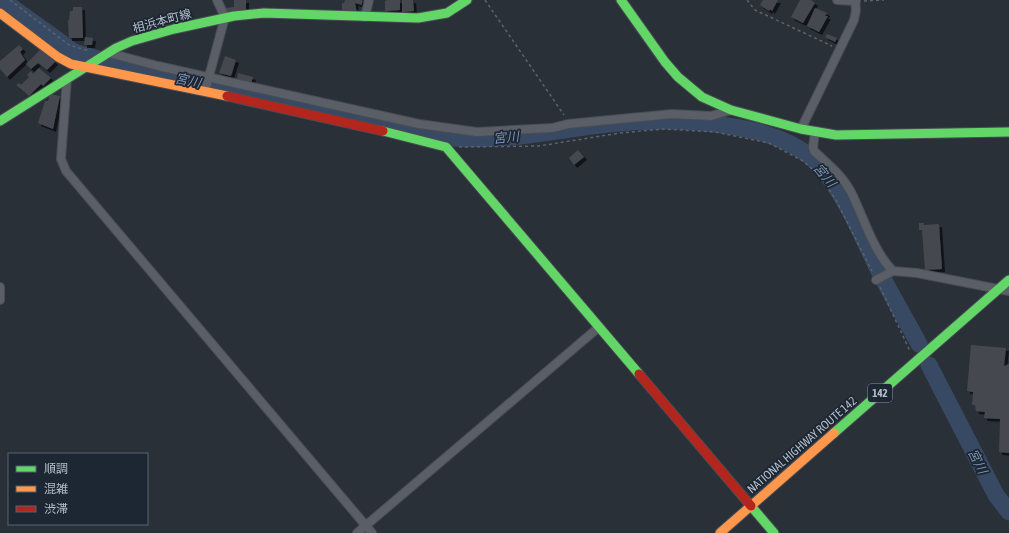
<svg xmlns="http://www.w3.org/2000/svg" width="1009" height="533" font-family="'Asap Condensed','Noto Sans JP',sans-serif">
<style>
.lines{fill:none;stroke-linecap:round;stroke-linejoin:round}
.river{stroke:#384963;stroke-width:17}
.building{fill:#444950;filter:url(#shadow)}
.street-casing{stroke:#484c53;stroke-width:10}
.fast-casing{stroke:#484c53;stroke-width:11}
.slow-casing{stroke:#484c53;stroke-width:11}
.jam-casing{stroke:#484c53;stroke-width:11}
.path{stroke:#5d636a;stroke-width:1.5;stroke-dasharray:3 3;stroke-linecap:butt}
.street{stroke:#5a5e66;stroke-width:8}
.fast{stroke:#63d668;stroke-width:9}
.slow{stroke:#ff974d;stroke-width:9}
.jam{stroke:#b3261e;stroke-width:9}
.labels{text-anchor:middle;stroke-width:3.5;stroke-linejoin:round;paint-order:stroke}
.shield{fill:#1d2633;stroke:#878f9c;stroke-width:1}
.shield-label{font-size:11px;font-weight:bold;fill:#b4bcc9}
.street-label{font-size:12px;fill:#b4bcc9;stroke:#1d2633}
.water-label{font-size:13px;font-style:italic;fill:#7c92b1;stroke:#1d2633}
</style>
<defs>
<filter id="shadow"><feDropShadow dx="3" dy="3" stdDeviation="0" flood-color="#0009"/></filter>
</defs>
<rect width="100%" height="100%" fill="#2a3038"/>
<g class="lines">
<g class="river">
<path d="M2,0l72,52 44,13 334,73c53,4 103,-8 156,-14 58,-6 169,-6 211,41 26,29 41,67 58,102 13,26 28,51 42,77"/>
<polyline points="929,365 996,495 1009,512"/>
</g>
</g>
<g class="building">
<polygon points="234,0 246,0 246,11 228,14 226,8 234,7"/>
<polygon points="345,0 362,0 362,5 355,3 357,14 339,13 339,10 342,11 342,3 344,3"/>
<polygon points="387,0 400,0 400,10 385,11 385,1"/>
<polygon points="402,0 413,0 414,11 402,12"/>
<polygon points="763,0 778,0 772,11 770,9 769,11 760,5"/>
<polygon points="800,0 811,0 815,3 803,23 791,17"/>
<polygon points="73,7 82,7 83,38 69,38 68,20 69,21 70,11 73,11"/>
<polygon points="815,8 827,13 825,16 828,16 819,32 807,26"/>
<polygon points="827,34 837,38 835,42 825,37"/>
<polygon points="85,37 93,38 92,45 84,45"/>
<polygon points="19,45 23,49 20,52 25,60 7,77 0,69 0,61"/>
<polygon points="41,49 55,62 47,70 38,63 31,69 26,64"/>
<polygon points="225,56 236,60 231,76 219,73"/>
<polygon points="39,68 51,78 43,86 41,84 29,96 16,85 19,83 21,85 29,77 27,75 31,71 33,74"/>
<polygon points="238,73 253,77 251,84 237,80"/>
<polygon points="50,94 60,96 53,129 38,123 45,101 48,101"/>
<polygon points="578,150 584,157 574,165 569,158"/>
<polygon points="919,223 924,223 924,225 939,224 942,269 925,270 922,230 919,230"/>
<polygon points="971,345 1006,348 1004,366 1009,364 1009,453 999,452 1000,419 984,418 985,412 976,411 975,405 972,405 973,392 967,391"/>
</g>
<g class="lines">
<defs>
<g id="street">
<polyline points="837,0 856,1"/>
<polyline points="365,17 369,0"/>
<polyline points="109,53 158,66 419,124 477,132 552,128 568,124 672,114 711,116 731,110"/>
<polyline points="67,78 61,159 66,171 372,533"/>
<polyline points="205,91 225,17 217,0"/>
<polyline points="801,129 854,20 856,10 855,0"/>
<path d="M815,132l-2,15 1,4c14,13 28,24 37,41 13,26 22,59 42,79l24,2 92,18"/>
<polyline points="876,280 893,271"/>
<polyline points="0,287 0,300"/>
<polyline points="357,533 599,327"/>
</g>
<g id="fast">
<polyline points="621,0 665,62 678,77 702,97 731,110 801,129 836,135 1009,132"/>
<polyline points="0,121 116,48 132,41 174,29 234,16 264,13 418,18 447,13 467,0"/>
<polyline points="383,131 446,147 639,374"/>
<polyline points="834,433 1009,280"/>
<polyline points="751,506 774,533"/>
</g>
<g id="slow">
<polyline points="0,13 58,57 71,64 227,96"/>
<polyline points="720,533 834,433"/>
</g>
<g id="jam">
<polyline points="227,96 383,131"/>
<polyline points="639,374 751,506"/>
</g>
</defs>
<use href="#street" class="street-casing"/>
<use href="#fast" class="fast-casing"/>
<use href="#slow" class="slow-casing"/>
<use href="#jam" class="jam-casing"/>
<g class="path">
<polyline points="10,0 69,45 90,51"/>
<polyline points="485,0 564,115"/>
<polyline points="747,0 755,10 832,46"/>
<polyline points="864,1 884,0"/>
<polyline points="459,147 539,146 620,133 664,129 715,132 769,143 803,161 820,176 836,200 872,271"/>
<polyline points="880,287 910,351"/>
</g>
<use href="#street" class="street"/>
<use href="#fast" class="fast"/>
<use href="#slow" class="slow"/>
<use href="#jam" class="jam"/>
</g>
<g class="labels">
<rect class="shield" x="868" y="384" width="24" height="18" rx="3"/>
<g class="shield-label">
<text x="880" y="397">142</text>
</g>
<g class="street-label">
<text transform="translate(162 21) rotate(-15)" y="4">相浜本町線</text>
<text transform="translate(802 445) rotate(-41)" y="4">NATIONAL HIGHWAY ROUTE 142</text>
</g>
<g class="water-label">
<text transform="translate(188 80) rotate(12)" y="5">宮川</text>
<text transform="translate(506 137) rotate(-6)" y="5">宮川</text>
<text transform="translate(825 175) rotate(50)" y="5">宮川</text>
<text transform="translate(978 461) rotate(63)" y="5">宮川</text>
</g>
</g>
<rect x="8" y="453" width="140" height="72" fill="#1d2633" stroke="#59626f"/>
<rect x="16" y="466" width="20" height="6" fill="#63d668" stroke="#59626f"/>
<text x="44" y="473" font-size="12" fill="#b4bcc9">順調</text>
<rect x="16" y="486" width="20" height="6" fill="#ff974d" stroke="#59626f"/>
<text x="44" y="493" font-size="12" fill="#b4bcc9">混雑</text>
<rect x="16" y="506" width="20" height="6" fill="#b3261e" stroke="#59626f"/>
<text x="44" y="513" font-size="12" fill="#b4bcc9">渋滞</text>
</svg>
